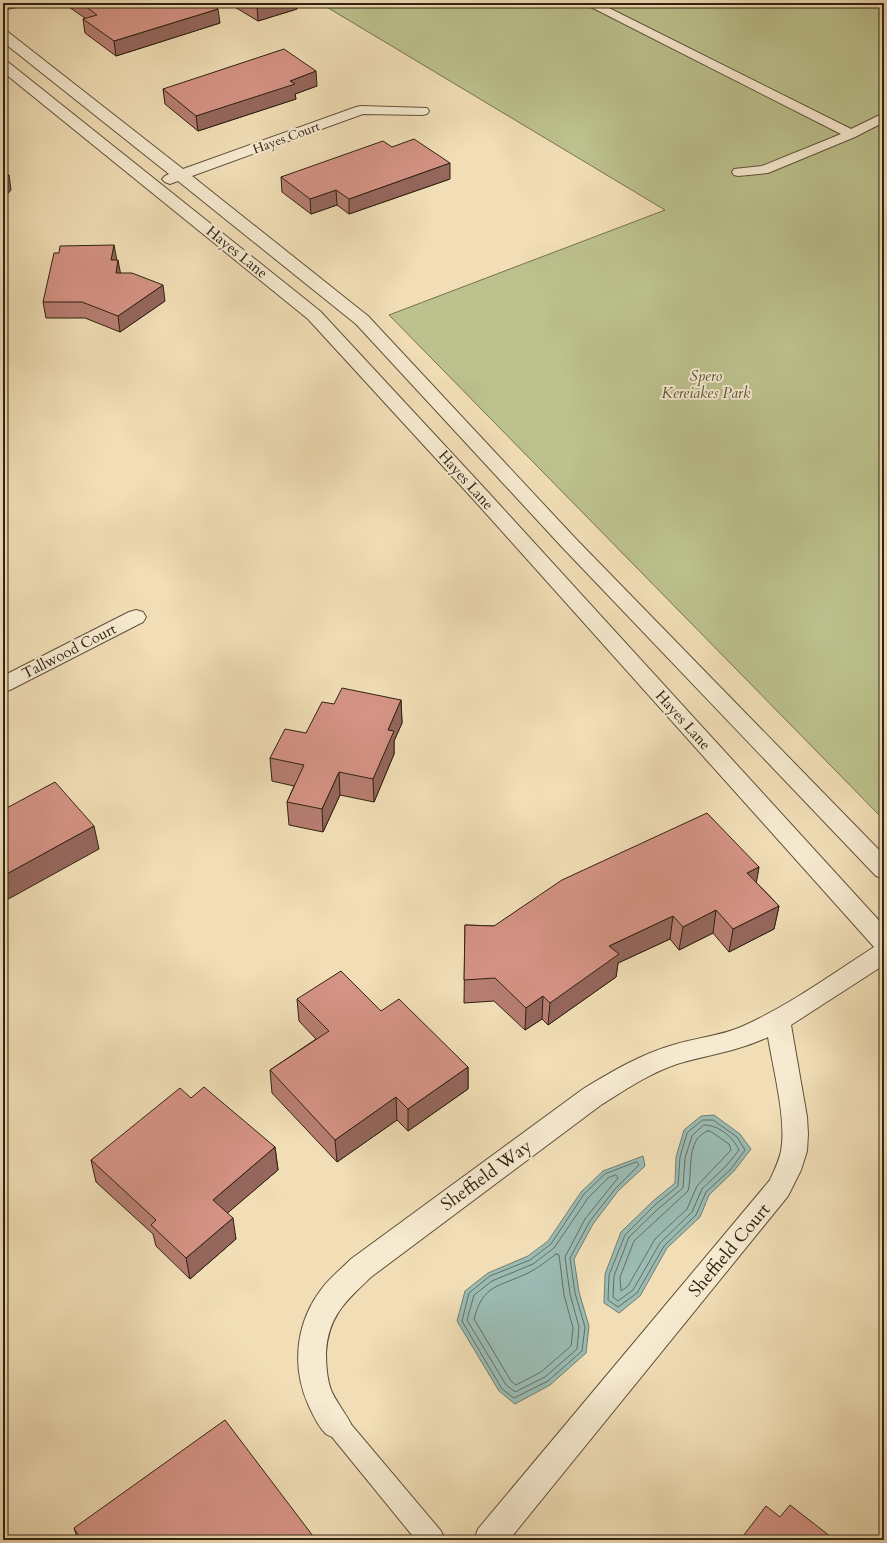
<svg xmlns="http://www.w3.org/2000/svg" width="887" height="1543" font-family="Cardo,serif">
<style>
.green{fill:#bcc18d;stroke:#76724f}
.water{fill:#9bbbb3;stroke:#707e72}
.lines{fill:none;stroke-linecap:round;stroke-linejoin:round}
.shore{stroke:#656e62;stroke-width:1}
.service-casing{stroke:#60513a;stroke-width:2}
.minor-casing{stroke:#60513a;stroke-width:2}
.service{fill:#f6ead0;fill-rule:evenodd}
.minor{fill:#f6ead0;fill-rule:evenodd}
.wall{fill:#b77e72;stroke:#2f2211}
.shaded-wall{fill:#95675d;stroke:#2f2211}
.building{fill:#d59385;stroke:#2f2211}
.labels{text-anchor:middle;stroke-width:4;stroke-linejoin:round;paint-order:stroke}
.far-street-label{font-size:13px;fill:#2f2211;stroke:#f6ead0}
.street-label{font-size:15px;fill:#2f2211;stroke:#f6ead0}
.park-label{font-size:15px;font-style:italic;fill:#595236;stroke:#f6ead0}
.near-street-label{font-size:18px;fill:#2f2211;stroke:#f6ead0}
</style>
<rect width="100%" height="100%" fill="#f1deb6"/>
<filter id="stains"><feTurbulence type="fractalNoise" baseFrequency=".005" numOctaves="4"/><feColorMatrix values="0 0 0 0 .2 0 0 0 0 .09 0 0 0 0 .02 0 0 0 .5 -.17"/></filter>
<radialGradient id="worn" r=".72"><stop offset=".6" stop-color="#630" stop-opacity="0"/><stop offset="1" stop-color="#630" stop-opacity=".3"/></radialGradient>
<polygon class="green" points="320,3 884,3 884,820 389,315 665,210"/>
<g class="water">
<polygon points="714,1115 740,1134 751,1149 734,1171 709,1195 700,1217 667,1248 640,1296 619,1313 604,1303 605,1274 621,1232 653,1201 675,1183 676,1157 684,1130 701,1116"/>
<polygon points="643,1156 645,1166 618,1191 593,1224 574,1259 579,1292 589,1326 586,1353 550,1385 515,1404 499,1391 457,1321 465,1291 488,1273 528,1256 548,1241 581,1192 603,1171"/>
</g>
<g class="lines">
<g class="shore">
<polygon points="703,1120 713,1120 737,1137 745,1150 731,1169 706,1192 696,1215 664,1246 637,1293 618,1307 608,1300 609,1275 625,1235 656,1204 678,1186 680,1157 687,1133"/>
<path d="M704,1125c15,0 29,12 35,25l-12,15 -25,24 -10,23 -32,31 -27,47 -15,11 -5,-4 1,-21 15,-39 30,-29 24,-20 2,-30 7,-22z"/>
<path d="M707,1131h3l19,13 2,6 -34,36 -10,23 -32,30 -27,47 -7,5 -1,-14 14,-36 54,-50c4,-16 0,-38 9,-52 2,-3 7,-6 10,-8z"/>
<polygon points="637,1162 639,1165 615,1189 590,1221 570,1258 575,1293 585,1327 582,1351 548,1381 514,1398 502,1389 462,1321 469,1293 490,1276 530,1260 551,1244 584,1194 605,1174"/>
<polygon points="616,1175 618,1178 585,1219 565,1257 570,1294 579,1327 577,1349 545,1377 515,1392 506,1385 467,1320 474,1295 492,1281 533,1264 554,1248 588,1198 608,1178"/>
<path d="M556,1254l3,1 5,40 9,33 -2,18 -30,26 -25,13 -5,-4 -37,-62c9,-35 25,-32 54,-46 10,-5 19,-12 28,-19z"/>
</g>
<defs>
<g id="service">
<polygon points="586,3 599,3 851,129 884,113 884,122 855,137 768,173 738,176 734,175 732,172 734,169 762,166 841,134 587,5"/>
<polygon points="336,1412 344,1416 441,1531 445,1540 416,1540 328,1432 324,1424 328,1416"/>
</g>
<g id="minor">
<polygon points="3,3 22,3 20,6 3,10"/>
<polygon points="3,31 8,32 183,169 356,107 361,106 427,108 429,111 427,114 422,115 363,114 192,176 368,316 576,539 884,855 884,879 876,876 562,547 356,324 178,181 170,184 165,182 162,179 165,176 169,174 3,42"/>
<path d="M3,61l5,1 312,249 167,180 397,435v39l-93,60 16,92 1,17 -1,17 -6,19 -13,26 -279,344h-35l4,-11 292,-349c4,-9 9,-19 11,-29 6,-30 -8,-83 -13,-114 -29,14 -60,18 -91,27 -27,9 -52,26 -76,41l-230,172c-25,24 -43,39 -45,76 0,12 1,26 5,37 5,12 14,22 20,34l-5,10 -10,4c-3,-1 -8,-2 -11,-5 -7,-7 -13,-20 -17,-29 -17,-39 -12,-83 15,-117 8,-10 19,-19 28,-28l232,-170c28,-17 58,-35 90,-44 22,-7 47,-9 68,-18 47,-21 90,-52 133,-80l-401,-448 -165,-180 -305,-247z"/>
<polygon points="136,610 143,612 146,617 143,622 10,690 3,692 3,676 129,612"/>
</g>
</defs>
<use href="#service" class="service-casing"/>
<use href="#minor" class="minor-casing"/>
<use href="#service" class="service"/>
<use href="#minor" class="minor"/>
</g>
<g class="wall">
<polygon points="63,3 211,3 220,23 116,56 85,33 83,19 85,18"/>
<polygon points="228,3 302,3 296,5 297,9 258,21"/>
<polygon points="317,86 295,94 296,99 198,131 165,104 163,89"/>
<polygon points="392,147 450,179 349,214 337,205 311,214 282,192 281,177"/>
<polygon points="116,260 120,273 165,301 120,332 85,318 46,318 43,302"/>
<polygon points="401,700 402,723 394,741 394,754 374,802 340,795 323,832 289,825 287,802 294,786 272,781 270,758 306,733 334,704"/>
<polygon points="759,867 756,882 779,906 774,929 729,952 713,933 679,950 670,939 618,963 616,977 548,1025 542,1019 525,1030 494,1001 464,1003 465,925 494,926"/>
<polygon points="297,999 381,1011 468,1067 468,1089 408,1131 397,1120 337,1162 272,1093 270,1070 316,1039 299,1021"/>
<polygon points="191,1098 275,1147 278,1170 227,1213 236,1239 190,1279 156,1246 153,1234 96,1182 91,1160"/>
<polygon points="74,1528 316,1540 78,1540"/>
</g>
<g class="shaded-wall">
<polygon points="269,3 302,3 296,5 297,9 258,21 257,7"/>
<polygon points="218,9 220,23 116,56 114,41"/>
<polygon points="316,71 317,86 295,94 296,99 198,131 196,116 290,81"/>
<polygon points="450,163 450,179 349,214 349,199"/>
<polygon points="9,175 11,190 3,199 3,180"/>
<polygon points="336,190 337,205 311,214 310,199"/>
<polygon points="114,245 117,261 111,260"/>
<polygon points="118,260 121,276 116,273"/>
<polygon points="163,285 165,301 120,332 118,316"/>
<polygon points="401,700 402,723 394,741 394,754 374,802 373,779 388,730"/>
<polygon points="339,772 340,795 323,832 322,809"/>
<polygon points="94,826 99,849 3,902 3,876"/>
<polygon points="759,867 755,891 747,873"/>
<polygon points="779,906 774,929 729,952 733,929"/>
<polygon points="716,910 713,933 679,950 683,927"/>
<polygon points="673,916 670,939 618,963 616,977 548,1025 550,1003 609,946"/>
<polygon points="543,996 542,1019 525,1030 526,1008"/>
<polygon points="468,1067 468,1089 408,1131 408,1109"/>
<polygon points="396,1097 397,1120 337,1162 335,1140"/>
<polygon points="275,1147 278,1170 217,1222 213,1200"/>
<polygon points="233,1218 236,1239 190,1279 186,1258"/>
</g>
<g class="building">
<polygon points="81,3 211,3 218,9 114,41 83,19 97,15"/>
<polygon points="250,3 269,3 257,7"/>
<polygon points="284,49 316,71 290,81 295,84 196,116 163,89"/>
<polygon points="414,139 450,163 349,199 336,190 310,199 281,177 383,141 392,147"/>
<polygon points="3,174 9,175 3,180"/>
<polygon points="114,245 111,260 118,260 116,273 132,273 163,285 118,316 82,302 43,302 54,253 59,253 60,246"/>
<polygon points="342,688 401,700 388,730 394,731 373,779 339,772 322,809 287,802 304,765 270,758 285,729 306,733 322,702 334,704"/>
<polygon points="55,782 94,826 3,876 3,810"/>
<polygon points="707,813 759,867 747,873 779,906 733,929 716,910 683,927 673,916 609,946 619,954 550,1003 543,996 526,1008 495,978 464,980 465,925 494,926 562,880"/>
<polygon points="341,971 381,1011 399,999 468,1067 408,1109 396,1097 335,1140 270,1070 329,1031 297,999"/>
<polygon points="204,1087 275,1147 213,1200 233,1218 186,1258 151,1225 156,1220 91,1160 180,1088 191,1098"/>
<polygon points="225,1420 316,1540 81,1540 74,1528"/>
<polygon points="790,1505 835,1540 740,1540 766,1506 780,1517"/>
</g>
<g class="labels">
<g class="far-street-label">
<text transform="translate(286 137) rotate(-20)" y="5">Hayes Court</text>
</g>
<g class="street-label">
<text transform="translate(237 252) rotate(39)" y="5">Hayes Lane</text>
<text transform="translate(466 480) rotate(48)" y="5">Hayes Lane</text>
<text transform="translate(69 651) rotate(-27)" y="5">Tallwood Court</text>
<text transform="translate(683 720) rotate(48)" y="5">Hayes Lane</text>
</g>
<g class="park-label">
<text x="706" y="381">Spero<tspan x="706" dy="17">Kereiakes Park</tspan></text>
</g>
<g class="near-street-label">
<text transform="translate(486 1175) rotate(-36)" y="6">Sheffield Way</text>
<text transform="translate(729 1250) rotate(-50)" y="6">Sheffield Court</text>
</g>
</g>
<rect width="887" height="1543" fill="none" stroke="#f1deb6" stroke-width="16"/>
<rect x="4" y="4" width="879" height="1535" fill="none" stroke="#2f2211" stroke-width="2"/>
<rect x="8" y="8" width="871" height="1527" fill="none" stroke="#2f2211"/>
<rect width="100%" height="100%" filter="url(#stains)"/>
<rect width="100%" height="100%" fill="url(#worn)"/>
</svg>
